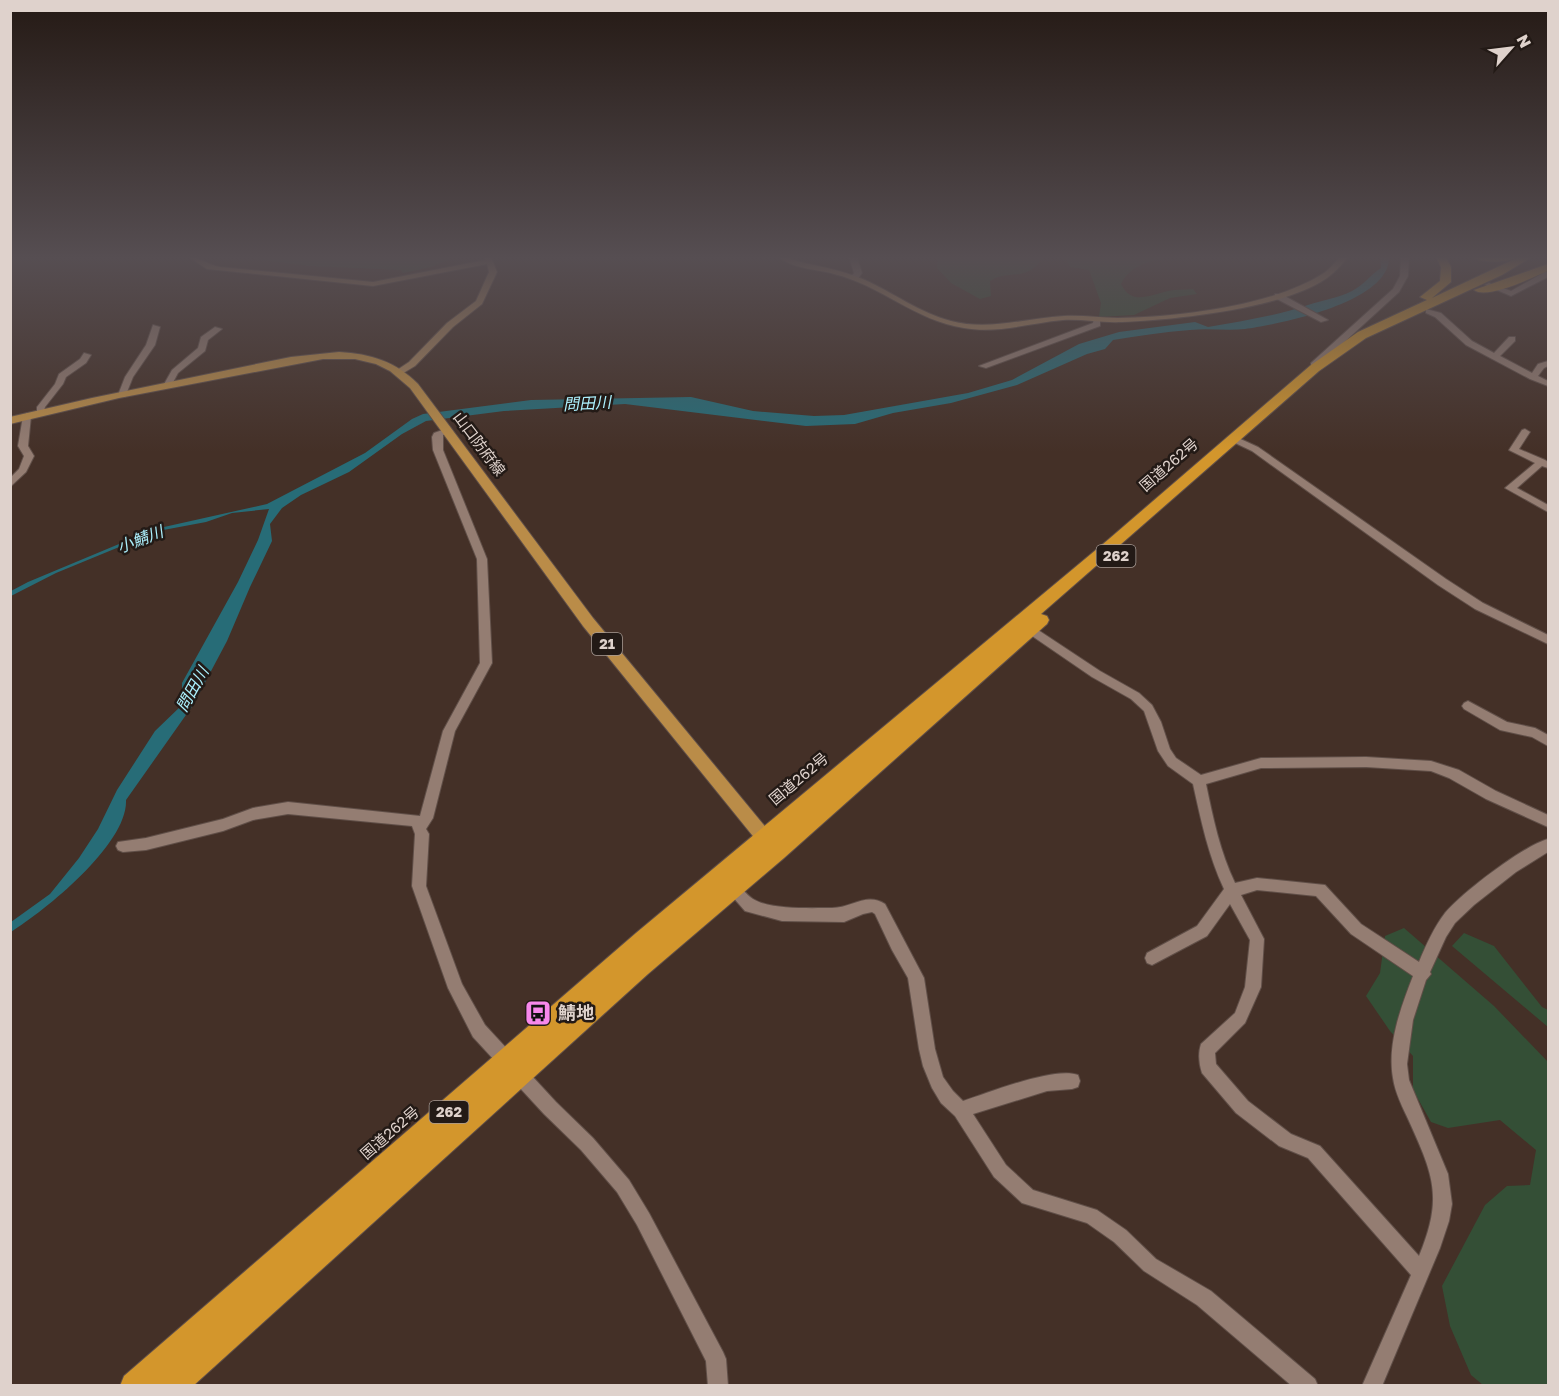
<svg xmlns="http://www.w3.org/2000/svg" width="1559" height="1396" font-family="'Golos Text','Noto Sans JP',sans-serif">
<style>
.green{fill:#344f36}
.water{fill:#276c77}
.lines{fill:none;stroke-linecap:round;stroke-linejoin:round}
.street-casing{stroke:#604f48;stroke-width:2}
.secondary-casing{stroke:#604f48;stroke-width:2}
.primary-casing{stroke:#604f48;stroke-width:2}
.highway-casing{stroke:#604f48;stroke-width:2}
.street{fill:#947d72;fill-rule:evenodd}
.secondary{fill:#a7845d;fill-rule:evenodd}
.primary{fill:#ba8c48;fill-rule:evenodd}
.highway{fill:#d3962c;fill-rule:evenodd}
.labels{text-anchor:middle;stroke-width:5;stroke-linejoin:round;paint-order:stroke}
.shield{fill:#231a16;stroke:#a79b95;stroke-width:1.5}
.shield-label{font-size:14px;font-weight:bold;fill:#dfd2cc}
.street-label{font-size:15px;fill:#dfd2cc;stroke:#231a16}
.water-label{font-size:16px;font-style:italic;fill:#acf0fd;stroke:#231a16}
.near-poi-label{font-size:18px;font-weight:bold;fill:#dfd2cc;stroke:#231a16;text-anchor:start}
</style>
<rect width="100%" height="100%" fill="#443027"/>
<g class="green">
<polygon points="239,257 450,257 451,259 431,267 403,273 401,270 310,266"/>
<path d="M938,257h105c-17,27 -33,11 -53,24l1,15 -11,3 -29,-16 -14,-15z"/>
<path d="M1051,257h132c-24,2 -51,4 -62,27 11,22 28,11 47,7 8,-2 17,-1 25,-2l4,5 -27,4 -36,17 -35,2 2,-14 -12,-33 -19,-3 -4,-8z"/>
<polygon points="1404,928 1494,1006 1548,1062 1548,1385 1483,1385 1471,1375 1450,1326 1442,1286 1485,1205 1507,1186 1530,1185 1536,1150 1500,1120 1448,1128 1431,1122 1413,1090 1413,1056 1390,1031 1366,996 1380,973 1385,936"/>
<polygon points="1464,933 1494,946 1542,1007 1548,1010 1548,1027 1452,946"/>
</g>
<path class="water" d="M1380,257l9,2c-2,44 -109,65 -144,70 -18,2 -37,-1 -55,1 -26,2 -52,6 -77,10l-8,9 -18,5 -70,31 -66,18 -58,10 -38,11 -49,2 -181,-22 -121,7 -78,10 -24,13 -53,38 -48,23 -19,13 -12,16 2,17 -22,46 -23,54 -34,64 -67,95c2,44 -80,110 -115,132v-10l39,-28 29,-36 19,-29 19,-39 38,-59 27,-26v-22l56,-101 20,-42 11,-31 -37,4 -26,9 -48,9 -102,42 -45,23v-5l17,-9 127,-53 112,-25 98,-51 47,-34 11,-5 108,-14 160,-3 62,14 61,5 30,-1 124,-22 44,-13 67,-36 40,-12 76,-10 13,5c33,-6 68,-11 100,-22 15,-5 30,-7 44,-14 12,-6 18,-16 29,-23z"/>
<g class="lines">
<defs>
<g id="street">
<polygon points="849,257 857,257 862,273 857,280 850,278 854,273"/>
<polygon points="1401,257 1409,257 1408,276 1399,292 1317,367 1311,367 1311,363 1393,289 1400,276"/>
<polygon points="1545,272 1548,272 1548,277 1511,296 1485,285 1489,283 1511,291"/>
<polygon points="1275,294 1281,294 1328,320 1321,322 1275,298"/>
<polygon points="1426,309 1441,313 1472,341 1494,353 1509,337 1515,337 1515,341 1500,356 1532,373 1538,364 1548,361 1548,366 1544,368 1538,376 1548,381 1548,386 1530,379 1466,345 1435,317 1426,313"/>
<polygon points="1094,318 1100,318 1100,326 986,368 979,366 1093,323"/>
<polygon points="153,325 160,327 155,345 133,377 125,397 119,397 118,395 125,377 146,345"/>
<polygon points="215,327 222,329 208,340 205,351 178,373 170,388 164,388 163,386 172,370 198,348 201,337"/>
<polygon points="84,353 91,355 86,363 66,377 63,384 45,407 43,415 37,415 37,407 55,384 59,374 80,359"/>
<polygon points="27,413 31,416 28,446 34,456 26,472 10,487 10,478 19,469 24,456 18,446 23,416"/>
<polygon points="448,428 453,431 443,435 443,450 487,559 492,663 455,731 433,818 426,829 429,834 426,886 462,984 485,1025 556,1102 593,1138 629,1180 649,1213 723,1352 726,1359 728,1386 708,1386 706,1361 637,1225 617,1192 581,1150 544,1114 473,1037 448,988 412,886 415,834 412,826 288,814 253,820 223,831 146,850 123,852 118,850 116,846 118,842 146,838 223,819 253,808 288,802 420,816 443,731 480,663 477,559 433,450 432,437 434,433"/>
<polygon points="1525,429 1530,432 1519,449 1545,460 1548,462 1548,468 1542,466 1517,488 1548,505 1548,512 1505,488 1535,463 1509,450 1522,430"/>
<polygon points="1234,436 1258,447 1446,579 1483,603 1548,635 1548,644 1475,609 1438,585 1252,451 1231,441 1229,439"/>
<path d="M1023,620l77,51 39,22 13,12 9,17 9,27 6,9 25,17 60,-17 105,-1 65,4 28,9 37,21 52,24v12l-62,-28 -37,-21 -18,-7 -65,-4 -105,1 -55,16c7,34 14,68 29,99l22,-5 68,7 36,39 58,38c7,-17 15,-35 26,-49 18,-21 78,-67 103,-74v13l-32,20 -42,33 -19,18 -9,14 -16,35 1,2 -5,6 -13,40 -6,44 2,16 39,94 4,30 -3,17 -9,27 -58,138h-20l49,-111 -103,-117 -29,-12 -43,-33 -34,-40c-3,-9 -4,-20 -1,-29l34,-31 10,-26 5,-47 -20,-36 -23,32 -55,29 -5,-2 -2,-5 2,-5 50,-27 27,-37c-16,-34 -23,-69 -31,-105l-25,-18 -10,-15 -14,-40 -13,-12 -39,-22 -73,-50 -2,-3zM1257,890l59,6 35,38 62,42c-12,31 -26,68 -20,102 2,15 10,30 16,43 25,55 34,77 10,135l-99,-110 -29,-12 -43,-33 -32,-37 -1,-11 30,-30 16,-36 3,-48 -23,-44z"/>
<polygon points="1468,701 1507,722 1535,728 1548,735 1548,746 1532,737 1500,730 1464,709 1462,706 1464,703"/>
<path d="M732,881c9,4 13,13 21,18 17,11 59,9 79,9 19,0 35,-16 53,-4l39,74 11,71 8,28 10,14 10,10c25,-8 92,-35 115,-26l2,6 -2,6 -6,2 -25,2 -74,23 33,51 27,25 64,20 29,20 30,29 55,32 104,88 3,7h-26l-95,-81 -53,-34 -30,-29 -27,-19 -65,-20 -28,-26 -39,-61 -14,-13 -9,-15 -9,-22 -4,-17 -11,-71 -16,-28 -17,-36 -3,-2 -9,2 -19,8 -62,-1 -37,-10 -20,-23 2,-5z"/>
</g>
<g id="secondary">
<path d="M189,257c11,0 19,8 31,10l153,15 112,-22v-3h6l6,15 -15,32 -29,23 -38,39 -15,9 -3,-1v-4l12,-8 38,-39 29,-22 13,-29 -2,-8 -114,22 -166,-17z"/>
<path d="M778,257c11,0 20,5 31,7 19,4 38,8 56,16 29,13 55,33 86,41 38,10 75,-3 113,-5 18,-1 36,2 54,2 61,-1 155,-12 206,-45 6,-4 11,-11 16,-16h8c-5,6 -10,12 -16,17 -39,34 -158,46 -210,48 -20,1 -39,-3 -59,-2 -33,3 -66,14 -99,8 -48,-7 -84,-43 -130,-54 -18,-5 -40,-5 -56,-17z"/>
</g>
<path id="primary" d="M339,352c32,2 56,9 79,32l175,234 184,223 3,5 -3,5 -6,3 -6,-3 -182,-225 -173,-238 -20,-17 -14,-7 -21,-5h-32l-204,39 -109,26v-7l82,-19 199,-41z"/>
<g id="highway">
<polygon points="1436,257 1446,257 1451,267 1451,282 1432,298 1519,257 1532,257 1502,275 1366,338 1319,371 1041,614 1047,616 1049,620 1047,624 784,858 648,974 193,1386 120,1386 124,1376 636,933 1109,539 1311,365 1358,332 1427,300 1420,297 1440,281 1441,267"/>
<path d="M1473,257h43c-8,6 -36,6 -43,0z"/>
<path d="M1548,264v7c-15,6 -61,29 -74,19z"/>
</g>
</defs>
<use href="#street" class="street-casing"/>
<use href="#secondary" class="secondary-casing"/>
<use href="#primary" class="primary-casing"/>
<use href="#highway" class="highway-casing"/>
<use href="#street" class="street"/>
<use href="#secondary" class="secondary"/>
<use href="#primary" class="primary"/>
<use href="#highway" class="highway"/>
</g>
<linearGradient id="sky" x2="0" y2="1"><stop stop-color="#251a15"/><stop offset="0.57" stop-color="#564e52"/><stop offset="1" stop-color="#564e52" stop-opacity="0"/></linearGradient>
<rect width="1559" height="452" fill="url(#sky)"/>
<defs>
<symbol id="bus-square" viewBox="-11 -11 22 22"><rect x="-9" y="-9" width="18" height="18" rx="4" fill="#f788ec" stroke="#231a16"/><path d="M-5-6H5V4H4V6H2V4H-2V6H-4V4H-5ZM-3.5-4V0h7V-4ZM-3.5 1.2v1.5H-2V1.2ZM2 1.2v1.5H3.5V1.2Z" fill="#111"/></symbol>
</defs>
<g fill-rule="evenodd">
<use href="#bus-square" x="523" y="998" width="30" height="30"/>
</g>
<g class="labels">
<g class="shield">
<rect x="1096.5" y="545" width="39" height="22" rx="4.5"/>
<rect x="592" y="633" width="30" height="22" rx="4.5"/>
<rect x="429.5" y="1101" width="39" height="22" rx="4.5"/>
</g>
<g class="shield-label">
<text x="1116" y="561">262</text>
<text x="607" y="649">21</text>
<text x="449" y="1117">262</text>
</g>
<g class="street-label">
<text transform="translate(479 444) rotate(53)" y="5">山口防府線</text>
<text transform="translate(1169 465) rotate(-41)" y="5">国道262号</text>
<text transform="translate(799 779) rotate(-40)" y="5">国道262号</text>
<text transform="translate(390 1133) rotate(-41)" y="5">国道262号</text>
</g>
<g class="water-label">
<text transform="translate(587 403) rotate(-3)" y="6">問田川</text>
<text transform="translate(140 539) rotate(-21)" y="6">小鯖川</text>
<text transform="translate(192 689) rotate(-61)" y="6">問田川</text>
</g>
<g class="near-poi-label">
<text x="558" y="1019">鯖地</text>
</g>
</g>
<rect width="1559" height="1396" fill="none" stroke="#dfd2cc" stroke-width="24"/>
<g transform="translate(1511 48) rotate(62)" stroke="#231a16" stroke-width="4.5" paint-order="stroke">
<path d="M0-4.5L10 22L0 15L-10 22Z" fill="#dfd2cc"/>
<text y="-9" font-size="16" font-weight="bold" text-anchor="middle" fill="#dfd2cc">N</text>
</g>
</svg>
